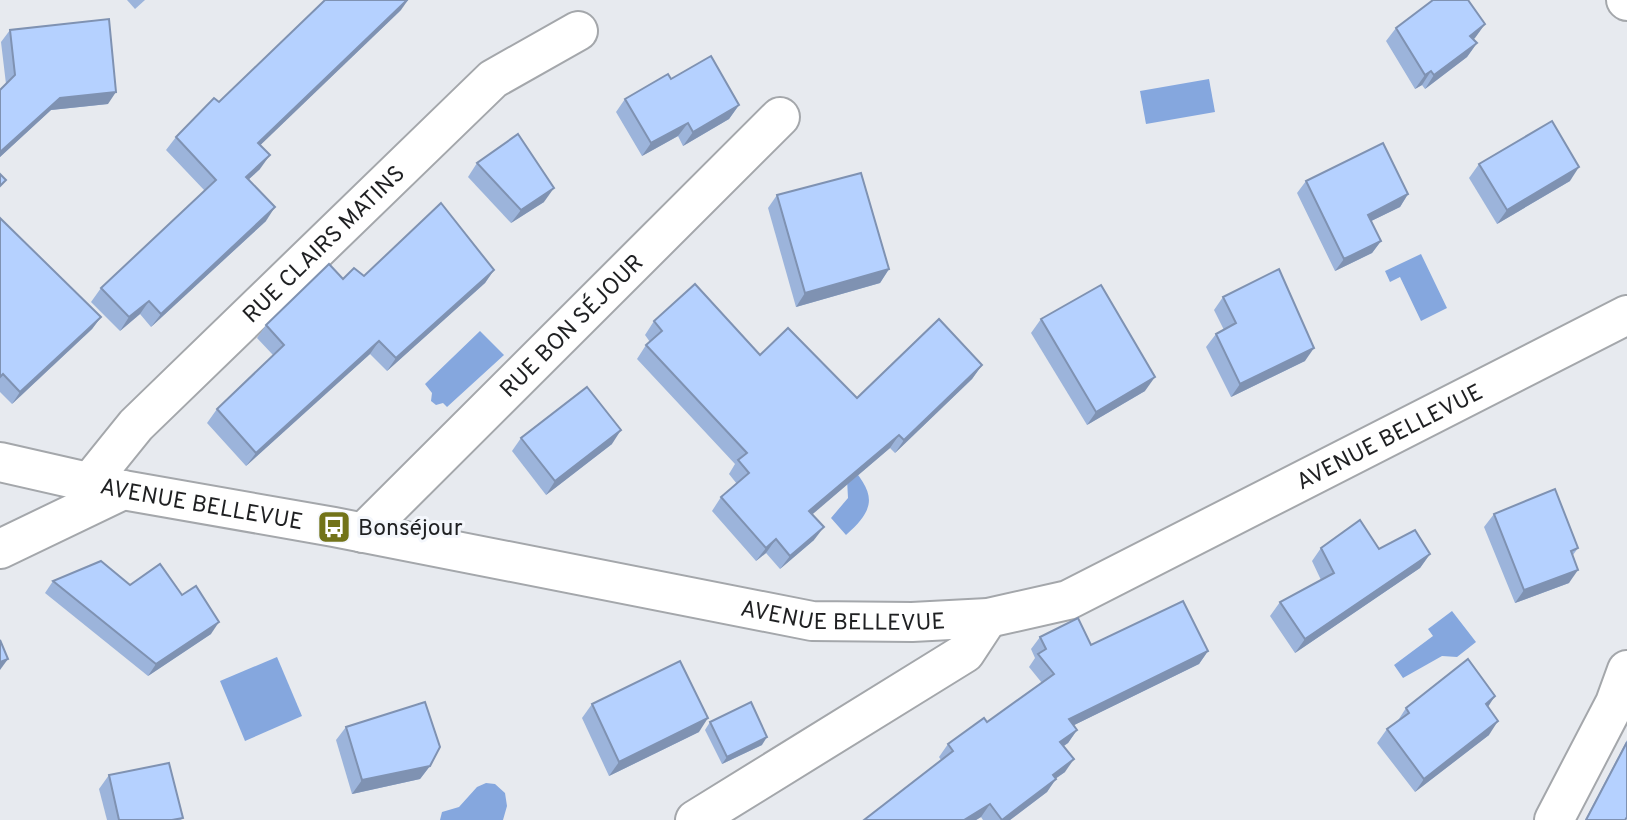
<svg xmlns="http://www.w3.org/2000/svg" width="1627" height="820" font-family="Overpass,sans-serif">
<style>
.water{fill:#85a7de}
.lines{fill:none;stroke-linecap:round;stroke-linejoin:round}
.minor-casing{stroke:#a4a7ab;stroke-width:42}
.minor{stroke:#fff;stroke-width:38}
.wall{fill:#9cb4db}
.shaded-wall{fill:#7f92b2}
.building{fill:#b5d1ff;stroke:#7f92b2;stroke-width:2}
.labels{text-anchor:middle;stroke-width:6;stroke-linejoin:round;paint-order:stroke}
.street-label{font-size:23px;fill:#1f2022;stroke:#f4f7fc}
.poi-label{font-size:23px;fill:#1f2022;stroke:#f4f7fc;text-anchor:start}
</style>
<rect width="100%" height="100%" fill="#e7eaef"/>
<g class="water">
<polygon points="1209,79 1215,112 1146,124 1140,91"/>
<polygon points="1421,254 1447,308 1421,321 1400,277 1390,282 1385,271"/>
<polygon points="480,331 504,355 447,407 443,403 436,405 431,401 432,393 425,384"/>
<path d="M846,460c27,32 34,45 0,75l-15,-17 17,-20z"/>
<polygon points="1452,611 1476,642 1457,657 1442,656 1403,678 1394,665 1433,636 1428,629"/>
<polygon points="277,657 302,716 245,741 220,681"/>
<polygon points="486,783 495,784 505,793 507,806 503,820 440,820 442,812 459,807 477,787"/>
</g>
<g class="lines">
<defs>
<g id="minor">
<polyline points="1626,0 1627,1"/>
<path id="s1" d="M0,462l123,28 211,37 478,94 100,1 76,-4 80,-18 559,-285"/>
<path id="s2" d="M90,482l46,-57 357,-346 85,-48"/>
<path id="s3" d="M363,533l417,-416"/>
<polyline points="0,549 123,490"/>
<polyline points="695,820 965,653 988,618"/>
<polyline points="1554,820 1615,703 1627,670"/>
</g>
</defs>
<use href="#minor" class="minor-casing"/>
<use href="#minor" class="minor"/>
</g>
<g class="wall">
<polygon points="127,0 145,0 135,9"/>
<polygon points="401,10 260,145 260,169 249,179 266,221 151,327 140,314 120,331 91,302 101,288 205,191 166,150 176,137 219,102"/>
<polygon points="1485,24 1473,40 1477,43 1467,57 1425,89 1422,85 1415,89 1386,41 1396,28"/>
<polygon points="10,30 108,104 51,110 0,157 0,90 6,84 1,42"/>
<polygon points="671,79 739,105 729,119 683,146 678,136 642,156 616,112 625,99"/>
<polygon points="477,163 544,202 511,223 468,177"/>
<polygon points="1479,164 1570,181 1497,224 1469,178"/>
<polygon points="1306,181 1408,194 1400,207 1371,221 1381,241 1372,253 1335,271 1297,193"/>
<polygon points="777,195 889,269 880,283 796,307 768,208"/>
<polygon points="0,218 101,317 92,329 12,404 0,392"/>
<polygon points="494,270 485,283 387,371 370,354 246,466 207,423 217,409 273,355 257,338 266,325 343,279 364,276"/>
<polygon points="1223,297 1305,361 1231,397 1206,347 1216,334 1224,330 1214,310"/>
<polygon points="1041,319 1145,391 1087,425 1031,333"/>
<polygon points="654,321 760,355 857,398 982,365 972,379 895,453 890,448 812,514 814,540 780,569 766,553 756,561 712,511 721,497 737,484 729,474 735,464 637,359 646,345 650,342 645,335"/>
<polygon points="521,438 612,444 546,495 512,451"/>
<polygon points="1494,514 1578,548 1573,555 1569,583 1515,603 1484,527"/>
<polygon points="1321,548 1379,549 1430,554 1420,568 1295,653 1270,616 1280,602 1321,580 1312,561"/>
<polygon points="53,581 130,585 182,595 211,634 148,676 45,593"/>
<polygon points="1040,637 1091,645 1208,651 1199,664 1074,725 1077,730 1068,743 1064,746 1065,772 1056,778 1047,792 1010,820 983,820 981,817 976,820 864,820 941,760 939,757 948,744 987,722 1042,683 1029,667 1035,658 1031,649"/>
<polygon points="592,704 699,732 609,776 582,718"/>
<polygon points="1488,707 1489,735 1415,792 1377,743 1387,729 1397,722 1406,708"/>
<polygon points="710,722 762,745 722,764 705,730"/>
<polygon points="346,727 430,766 420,779 352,794 336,740"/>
<polygon points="1627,740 1627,817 1625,820 1585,820"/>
<polygon points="109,775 182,820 107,820 99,789"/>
</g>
<g class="shaded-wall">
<polygon points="407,0 408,0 401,10 249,156 258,143"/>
<polygon points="1485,24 1475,38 1461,50 1470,36"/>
<polygon points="1477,43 1467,57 1425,89 1434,75"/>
<polygon points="1431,71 1422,85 1415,89 1425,75"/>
<polygon points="116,92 108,104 51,110 0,157 0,152 60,98"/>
<polygon points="739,105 729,119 683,146 693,132"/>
<polygon points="688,123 678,136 642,156 651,143"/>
<polygon points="270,155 260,169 237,190 246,177"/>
<polygon points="1579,167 1570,181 1497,224 1507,210"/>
<polygon points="554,188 544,202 511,223 521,210"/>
<polygon points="1408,194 1400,207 1359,227 1368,215"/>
<polygon points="275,207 266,221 151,327 161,314"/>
<polygon points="1381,241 1372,253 1335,271 1344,259"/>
<polygon points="889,269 880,283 796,307 805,293"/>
<polygon points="494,270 485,283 387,371 396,358"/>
<polygon points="149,301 140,314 120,331 129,317"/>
<polygon points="101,317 92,329 12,404 20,392"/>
<polygon points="379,341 370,354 246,466 256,453"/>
<polygon points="1314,348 1305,361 1231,397 1240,384"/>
<polygon points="982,365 972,379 895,453 904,440"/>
<polygon points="1155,377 1145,391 1087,425 1096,412"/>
<polygon points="621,430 612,444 546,495 555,481"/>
<polygon points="899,435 890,448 800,525 809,511"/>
<polygon points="824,527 814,540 780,569 790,556"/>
<polygon points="776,539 766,553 756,561 766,548"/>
<polygon points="1430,554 1420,568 1295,653 1305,639"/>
<polygon points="1578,570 1569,583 1515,603 1524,590"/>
<polygon points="219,622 211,634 148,676 156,664"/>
<polygon points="1208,651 1199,664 1060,732 1069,719"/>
<polygon points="8,659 0,670 0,662"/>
<polygon points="1495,696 1486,710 1486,704"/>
<polygon points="708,718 699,732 609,776 619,762"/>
<polygon points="1498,721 1489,735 1415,792 1424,779"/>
<polygon points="1077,730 1068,743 1051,754 1060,742"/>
<polygon points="767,737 762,745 722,764 727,757"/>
<polygon points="1074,759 1065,772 1044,787 1053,775"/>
<polygon points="430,766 420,779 352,794 362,780"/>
<polygon points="1056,779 1047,792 1010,820 1002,820"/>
<polygon points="990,804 981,817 976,820 964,820"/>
</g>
<g class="building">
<polygon points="325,0 407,0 258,143 270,155 246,177 275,207 161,314 149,301 129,317 101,288 216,180 176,137 214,98 219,102"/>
<polygon points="1433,0 1468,0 1485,24 1470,36 1477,43 1434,75 1431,71 1425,75 1396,28"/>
<polygon points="109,19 116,92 60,98 0,152 0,90 15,75 10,30"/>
<polygon points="711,56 739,105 693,132 688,123 651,143 625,99 668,74 671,79"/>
<polygon points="1552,121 1579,167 1507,210 1479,164"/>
<polygon points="518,134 554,188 521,210 477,163"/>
<polygon points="1383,143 1408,194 1368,215 1381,241 1344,259 1306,181"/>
<polygon points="861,173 889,269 805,293 777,195"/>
<polygon points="0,174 6,180 0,186"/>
<polygon points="441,203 494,270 396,358 379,341 256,453 217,409 284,345 266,325 329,264 343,279 354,268 364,276"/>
<polygon points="0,218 101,317 20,392 3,374 0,377"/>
<polygon points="1279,269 1314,348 1240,384 1216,334 1236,323 1223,297"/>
<polygon points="695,284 760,355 788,328 857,398 939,319 982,365 904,440 899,435 809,511 824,527 790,556 776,539 766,548 721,497 749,473 738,460 747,453 646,345 662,331 654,321"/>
<polygon points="1101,285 1155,377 1096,412 1041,319"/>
<polygon points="587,387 621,430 555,481 521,438"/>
<polygon points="1555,489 1578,548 1571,551 1578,570 1524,590 1494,514"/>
<polygon points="1360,520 1379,549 1415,530 1430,554 1305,639 1280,602 1334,573 1321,548"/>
<polygon points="101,561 130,585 160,564 182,595 196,586 219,622 156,664 53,581"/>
<polygon points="1183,601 1208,651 1069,719 1077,730 1060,742 1074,759 1053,775 1056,779 1002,820 990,804 964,820 864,820 953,751 948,744 984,718 987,722 1054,674 1038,654 1046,649 1040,637 1078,618 1091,645"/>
<polygon points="0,640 8,659 0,662"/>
<polygon points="1468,659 1495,696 1486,704 1498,721 1424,779 1387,729 1409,713 1406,708"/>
<polygon points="680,661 708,718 619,762 592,704"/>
<polygon points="425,702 440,747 430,766 362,780 346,727"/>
<polygon points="751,702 767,737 727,757 710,722"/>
<polygon points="1627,742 1627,817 1625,820 1586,820"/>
<polygon points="169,763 183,818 172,820 119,820 109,775"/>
</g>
<defs>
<symbol id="bus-square" viewBox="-11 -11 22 22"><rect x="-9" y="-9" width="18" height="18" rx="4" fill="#727319" stroke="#f4f7fc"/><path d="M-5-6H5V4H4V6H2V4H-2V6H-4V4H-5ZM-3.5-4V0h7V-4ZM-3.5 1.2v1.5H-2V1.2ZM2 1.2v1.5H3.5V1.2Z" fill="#fff"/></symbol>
</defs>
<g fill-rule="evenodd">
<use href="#bus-square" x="315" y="508" width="38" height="38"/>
</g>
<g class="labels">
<g class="street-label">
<text dy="8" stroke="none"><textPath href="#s2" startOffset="334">RUE CLAIRS MATINS</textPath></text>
<text dy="8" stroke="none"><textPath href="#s3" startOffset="294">RUE BON SÉJOUR</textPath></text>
<text dy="8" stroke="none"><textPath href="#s1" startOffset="1446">AVENUE BELLEVUE</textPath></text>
<text dy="8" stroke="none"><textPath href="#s1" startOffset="206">AVENUE BELLEVUE</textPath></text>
<text dy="8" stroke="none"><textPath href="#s1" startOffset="858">AVENUE BELLEVUE</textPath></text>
</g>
<g class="poi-label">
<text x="358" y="535">Bonséjour</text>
</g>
</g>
</svg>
